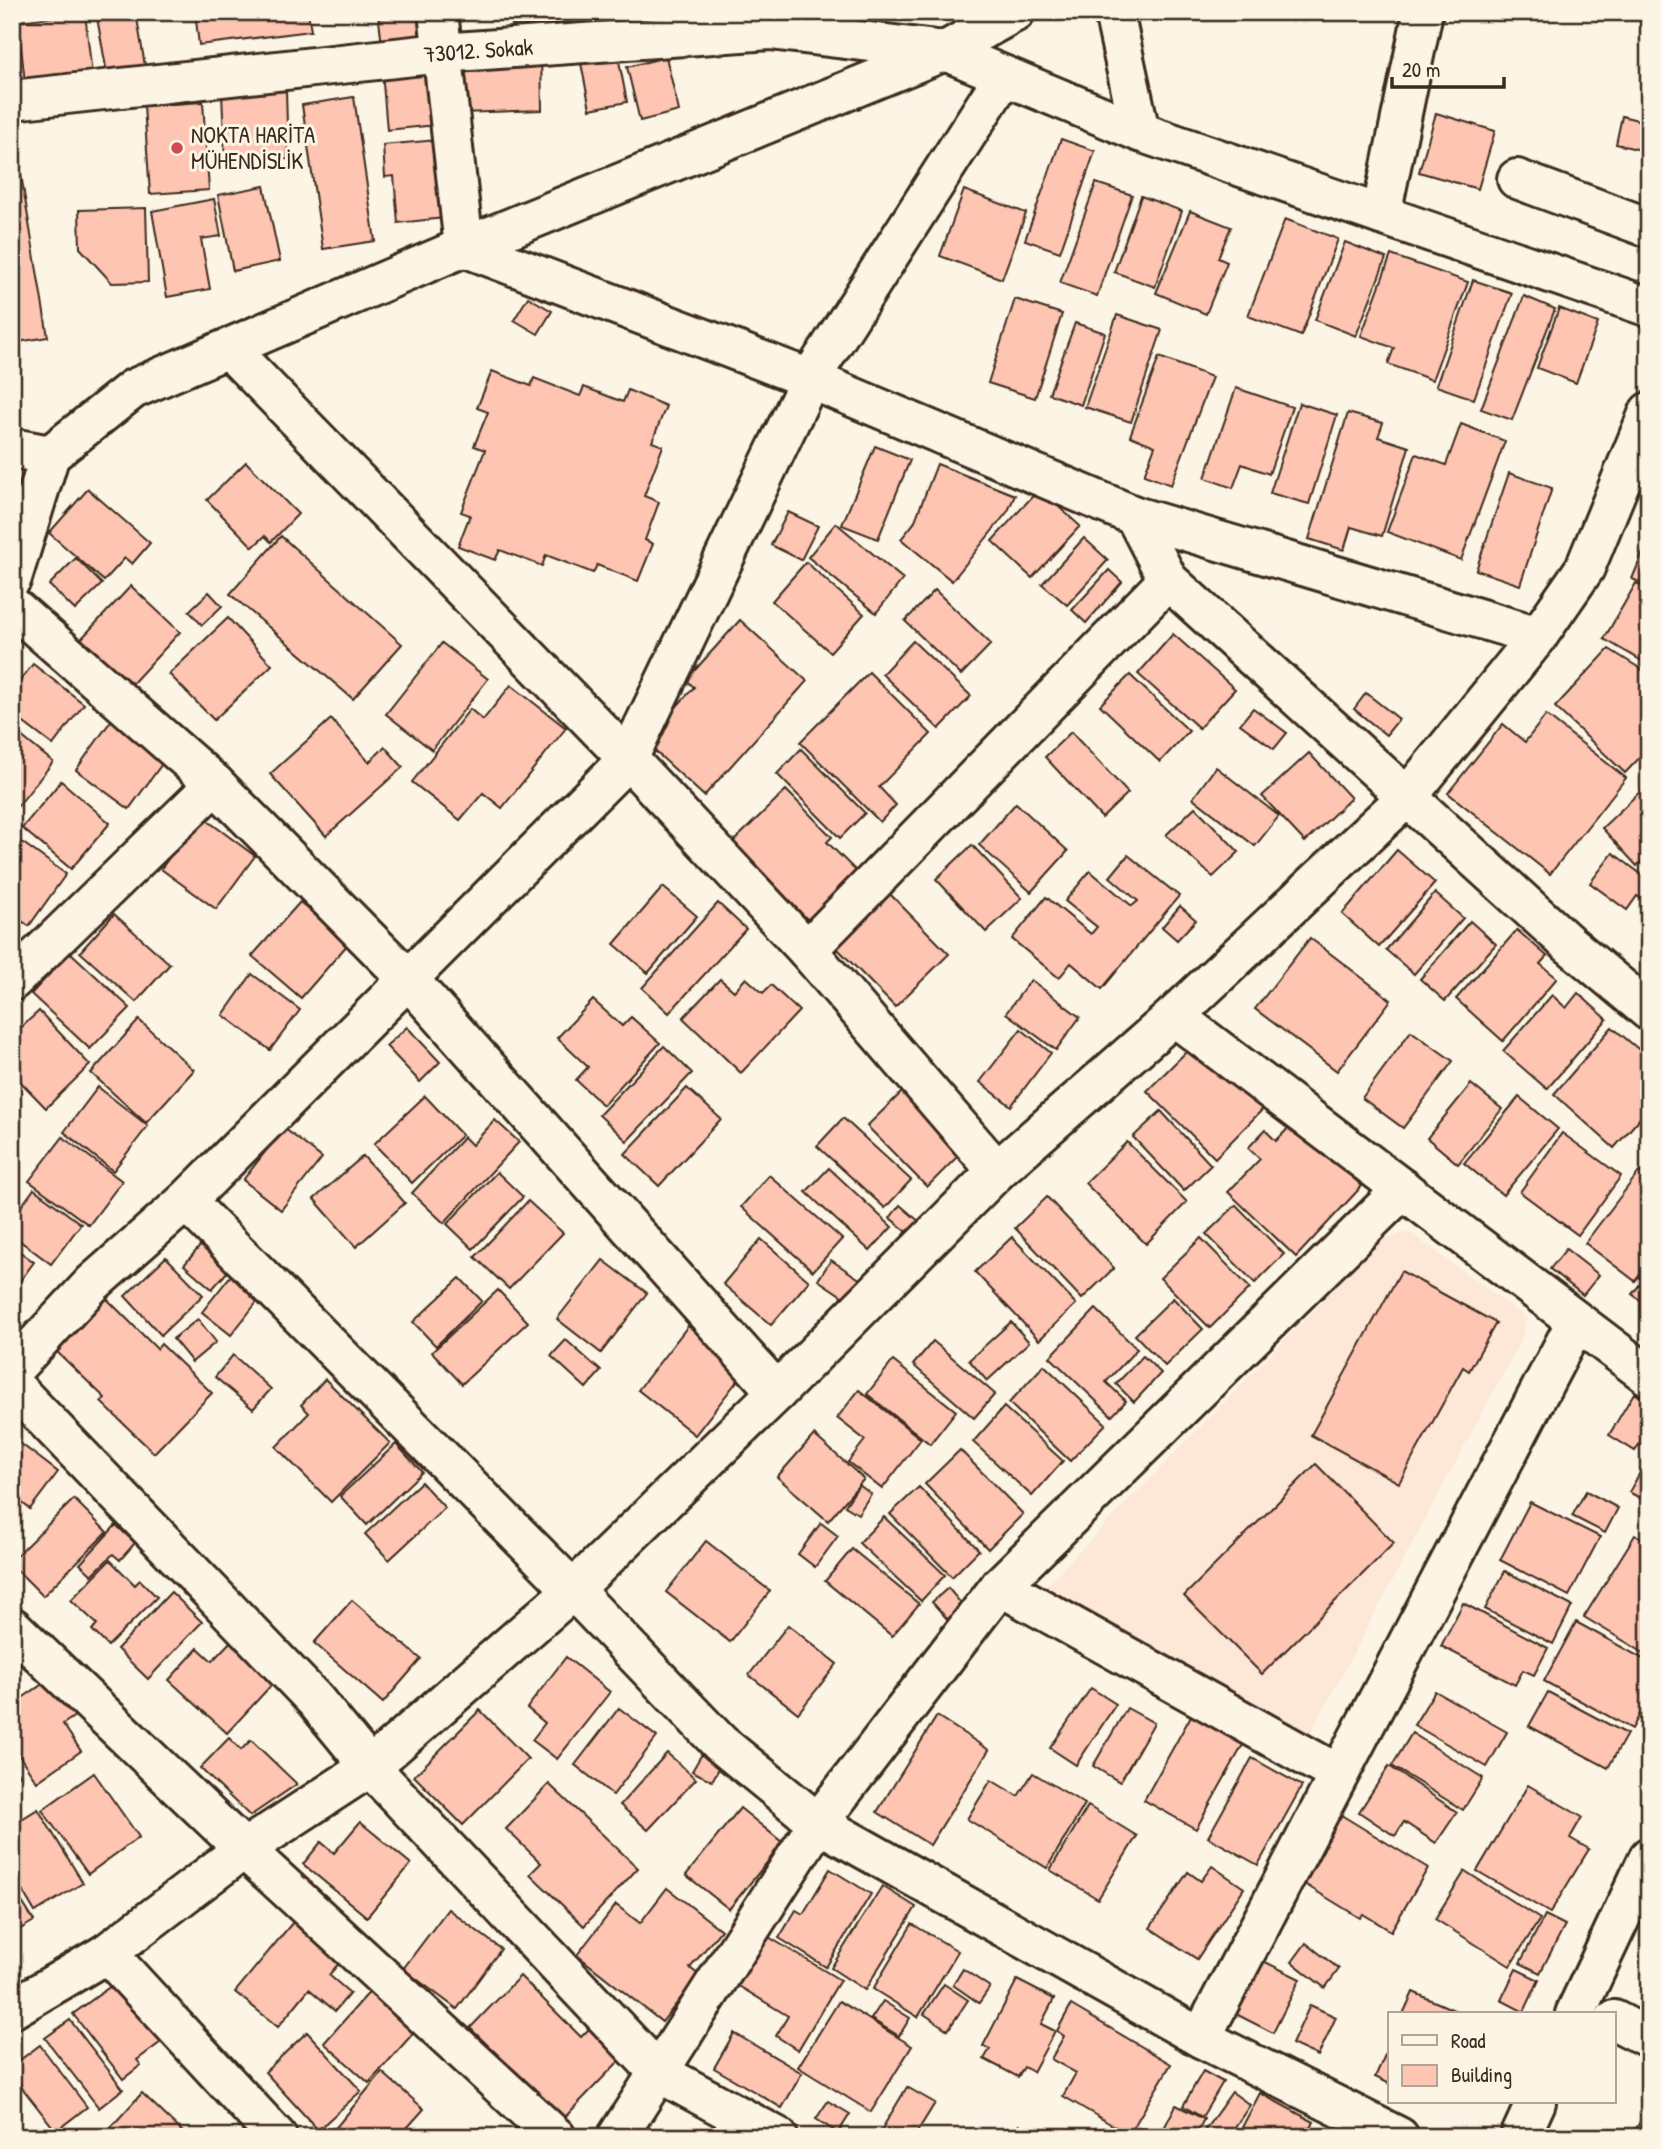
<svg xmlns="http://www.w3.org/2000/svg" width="1661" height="2149" font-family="'Patrick Hand',sans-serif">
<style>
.built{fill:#fde7d6}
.building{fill:#fec5b2;stroke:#3b2a1e;stroke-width:2}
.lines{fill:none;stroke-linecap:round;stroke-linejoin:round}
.street-casing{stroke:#3b2a1e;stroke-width:44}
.secondary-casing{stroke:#3b2a1e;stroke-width:44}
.street{stroke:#fcf5e5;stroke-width:38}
.secondary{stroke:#fcf5e5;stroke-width:38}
.poi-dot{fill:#d1495b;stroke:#fcf5e5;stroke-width:2.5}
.labels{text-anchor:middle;stroke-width:6;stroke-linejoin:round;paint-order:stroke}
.street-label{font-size:23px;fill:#3b2a1e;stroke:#fcf5e5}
.poi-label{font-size:23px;fill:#3b2a1e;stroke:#fcf5e5;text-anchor:start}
</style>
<rect width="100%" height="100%" fill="#fcf5e5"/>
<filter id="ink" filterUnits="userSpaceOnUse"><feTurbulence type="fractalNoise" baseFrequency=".0143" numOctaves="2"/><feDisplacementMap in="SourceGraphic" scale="14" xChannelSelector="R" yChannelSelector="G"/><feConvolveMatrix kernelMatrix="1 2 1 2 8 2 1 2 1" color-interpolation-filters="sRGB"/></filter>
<g filter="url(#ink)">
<polygon class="built" points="1409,1232 1527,1318 1521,1340 1304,1746 1037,1595 1382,1240"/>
<g class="building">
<polygon points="96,12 136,12 145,66 107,73"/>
<polygon points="195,12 308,12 311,31 199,45"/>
<polygon points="378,12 426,12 429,40 382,45"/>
<polygon points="511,12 569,12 570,21 512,25"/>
<polygon points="637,12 703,12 639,25"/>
<polygon points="85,13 92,75 25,82 18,21"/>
<polygon points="541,51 542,110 460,113 458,54"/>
<polygon points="618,56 627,102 590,109 581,63"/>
<polygon points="666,57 679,111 640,121 627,67"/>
<polygon points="431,67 436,125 387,130 382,72"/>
<polygon points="286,91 288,159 225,162 222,94"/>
<polygon points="354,97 375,241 323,249 302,105"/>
<polygon points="203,102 209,190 150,194 144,106"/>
<polygon points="1436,113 1495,131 1478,189 1419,172"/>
<polygon points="1622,116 1649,123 1649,152 1616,144"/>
<polygon points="1061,139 1095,151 1060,252 1025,240"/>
<polygon points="437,140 444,218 398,223 394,176 385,177 383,145"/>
<polygon points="17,151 48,337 12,343 12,152"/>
<polygon points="1096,183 1132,195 1097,296 1060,283"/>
<polygon points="264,186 280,261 233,271 218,195"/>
<polygon points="964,190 1026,213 1002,279 940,256"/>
<polygon points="1141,196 1182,211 1155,287 1114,272"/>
<polygon points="214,199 221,236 201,239 210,289 167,297 152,211"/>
<polygon points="146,208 148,282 112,283 80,248 79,210"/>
<polygon points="1190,211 1231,227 1218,258 1227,262 1206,314 1156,293"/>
<polygon points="1285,219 1338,239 1301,336 1248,316"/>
<polygon points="1345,242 1386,258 1356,336 1315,320"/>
<polygon points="1391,255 1468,282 1432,380 1388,364 1394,348 1361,336"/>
<polygon points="1473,280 1512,293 1474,399 1436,386"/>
<polygon points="1524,296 1555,309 1512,420 1481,409"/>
<polygon points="528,297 552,311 538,334 514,320"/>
<polygon points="1015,299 1062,314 1035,398 988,383"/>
<polygon points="1559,308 1598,323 1576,383 1537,368"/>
<polygon points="1117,315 1162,330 1131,422 1085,407"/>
<polygon points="1075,323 1105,333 1081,405 1049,394"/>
<polygon points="1159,357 1212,377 1171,485 1144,475 1155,446 1130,436"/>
<polygon points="492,371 531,386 534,378 580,396 584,387 623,402 628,390 666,406 652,442 663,446 644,496 659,502 645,540 653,544 638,581 597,565 593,573 546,555 542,566 500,550 495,560 458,546 470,515 461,512 485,450 474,446 488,412 477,408"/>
<polygon points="1236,388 1292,407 1269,474 1242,464 1233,488 1205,478"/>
<polygon points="1299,403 1337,415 1309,504 1270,493"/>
<polygon points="1348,413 1383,423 1378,437 1409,447 1382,536 1351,527 1344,550 1309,539"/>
<polygon points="1461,424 1505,441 1461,560 1387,532 1416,454 1446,465"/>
<polygon points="875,446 910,460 878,539 842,525"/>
<polygon points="246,462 298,514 271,542 265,536 253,547 207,500"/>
<polygon points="937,464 1015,495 1008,511 952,581 901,539 914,523"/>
<polygon points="1509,473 1552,488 1520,585 1476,570"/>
<polygon points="88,489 150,543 132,564 125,558 104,581 49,533"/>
<polygon points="1039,489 1080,526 1032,578 992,541"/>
<polygon points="788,512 818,526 801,560 771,545"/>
<polygon points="836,523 903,579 876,613 808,557"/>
<polygon points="281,536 402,644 353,699 230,594"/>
<polygon points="1084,538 1108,560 1067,605 1042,584"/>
<polygon points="1649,538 1649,586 1632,579"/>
<polygon points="76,558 102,584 75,610 49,585"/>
<polygon points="806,562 864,614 830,652 772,601"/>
<polygon points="1109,570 1122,582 1086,623 1072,610"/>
<polygon points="1636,583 1649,590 1649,665 1604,639"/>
<polygon points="131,586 180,632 130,686 81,639"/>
<polygon points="935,590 991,644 961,675 905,621"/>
<polygon points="209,592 222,606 202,625 189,611"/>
<polygon points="228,618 272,665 214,720 169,674"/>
<polygon points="740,620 807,681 704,796 645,742 694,687 686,680"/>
<polygon points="1173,634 1235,689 1199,728 1138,674"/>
<polygon points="913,641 971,696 939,729 882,674"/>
<polygon points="442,643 488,679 432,750 386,714"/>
<polygon points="1609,649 1649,674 1649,748 1625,773 1555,707"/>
<polygon points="33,664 84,704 53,745 12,714 12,691"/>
<polygon points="869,672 931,734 879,787 896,805 880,822 800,742"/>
<polygon points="1130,675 1189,731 1160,762 1100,705"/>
<polygon points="511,685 566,728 502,808 483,793 460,820 412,782 470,709 483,720"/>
<polygon points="1366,693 1399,719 1386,735 1354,709"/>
<polygon points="1253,708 1287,733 1274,749 1240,724"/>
<polygon points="1546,715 1626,778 1550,874 1448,793 1503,724 1525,742"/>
<polygon points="113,718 167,757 129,809 76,770"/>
<polygon points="331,719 369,762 385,747 403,767 326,836 270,774"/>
<polygon points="15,731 53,762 18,806 12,802"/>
<polygon points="1071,732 1128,793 1102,818 1045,757"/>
<polygon points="801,749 865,813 840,838 777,774"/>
<polygon points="1309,753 1351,798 1305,842 1262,796"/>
<polygon points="1216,767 1279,816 1255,846 1193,798"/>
<polygon points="61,781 110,823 71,869 22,828"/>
<polygon points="1649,783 1649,862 1644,858 1637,866 1602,828"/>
<polygon points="786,790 832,837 827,842 857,872 808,920 732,843"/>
<polygon points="1016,803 1068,851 1031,892 979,845"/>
<polygon points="1195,807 1239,852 1213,877 1166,835"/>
<polygon points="200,815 255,856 216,909 161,869"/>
<polygon points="12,835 66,874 29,926 12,914"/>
<polygon points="972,845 1022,898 986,932 936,879"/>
<polygon points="1397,850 1435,883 1379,947 1342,914"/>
<polygon points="1613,853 1649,880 1649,905 1637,896 1627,910 1590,883"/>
<polygon points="1128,855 1179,896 1102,989 1071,963 1059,978 1012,939 1046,897 1091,934 1097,927 1065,901 1090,871 1132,906 1138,901 1110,877"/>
<polygon points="663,887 697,916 648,973 614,944"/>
<polygon points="884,888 949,954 895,1007 830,941"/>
<polygon points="1435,893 1463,918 1414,974 1386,950"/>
<polygon points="300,902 348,944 301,998 252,956"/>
<polygon points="718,903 746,929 669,1013 642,988"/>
<polygon points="1180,906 1196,920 1177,940 1162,927"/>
<polygon points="114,914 170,964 136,1002 80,952"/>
<polygon points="1470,921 1496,944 1445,1001 1420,979"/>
<polygon points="1517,930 1547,956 1540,964 1557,978 1503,1041 1456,999"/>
<polygon points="1310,938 1391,1000 1337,1071 1255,1009"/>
<polygon points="70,952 130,1008 90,1049 31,994"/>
<polygon points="252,974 300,1010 270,1050 223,1015"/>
<polygon points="746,978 763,993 771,985 799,1011 741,1073 683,1018 720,979 734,991"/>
<polygon points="1031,980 1080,1017 1056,1050 1006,1013"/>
<polygon points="1578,993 1607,1019 1547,1089 1503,1051 1552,995 1566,1008"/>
<polygon points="593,1000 622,1026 631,1017 660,1043 603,1105 576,1080 588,1067 557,1038"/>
<polygon points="39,1011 90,1065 46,1108 12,1073 12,1036"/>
<polygon points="139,1020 194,1070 146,1123 91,1073"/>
<polygon points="407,1027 440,1062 420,1082 386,1046"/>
<polygon points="1612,1027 1649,1058 1649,1108 1614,1148 1554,1094"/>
<polygon points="1021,1029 1051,1053 1011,1106 980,1082"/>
<polygon points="1411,1031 1453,1061 1403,1128 1362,1098"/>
<polygon points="1197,1041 1264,1108 1215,1158 1147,1091"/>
<polygon points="664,1046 692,1073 627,1141 599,1115"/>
<polygon points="1471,1084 1502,1109 1458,1164 1427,1138"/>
<polygon points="98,1087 148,1126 113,1171 64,1132"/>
<polygon points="687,1088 721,1119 659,1186 625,1154"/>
<polygon points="904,1090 963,1151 927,1187 867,1126"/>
<polygon points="425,1096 462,1135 412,1183 374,1144"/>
<polygon points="1519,1097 1558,1129 1503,1195 1464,1163"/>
<polygon points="1161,1111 1211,1165 1184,1191 1133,1137"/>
<polygon points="843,1118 911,1180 885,1208 817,1146"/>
<polygon points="495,1120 519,1142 444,1223 412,1193 464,1137 472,1145"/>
<polygon points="1294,1122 1362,1186 1296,1257 1228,1192 1260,1159 1248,1148 1265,1130 1276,1141"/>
<polygon points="284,1128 322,1158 281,1210 243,1180"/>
<polygon points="1562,1133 1621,1176 1578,1235 1520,1192"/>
<polygon points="63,1137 122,1181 89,1225 29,1181"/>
<polygon points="1127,1142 1187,1202 1146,1244 1085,1183"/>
<polygon points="363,1156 405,1203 356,1247 314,1199"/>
<polygon points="829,1168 892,1227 870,1251 806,1192"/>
<polygon points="497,1172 523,1197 473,1249 447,1224"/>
<polygon points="1639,1172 1649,1179 1649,1264 1635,1281 1585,1243"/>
<polygon points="769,1175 842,1239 813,1271 741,1207"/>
<polygon points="34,1189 81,1224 51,1264 12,1235 12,1219"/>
<polygon points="1047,1197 1114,1268 1082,1299 1015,1228"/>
<polygon points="528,1201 563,1233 509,1289 475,1257"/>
<polygon points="900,1205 921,1223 911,1235 890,1218"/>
<polygon points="1236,1205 1284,1254 1255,1283 1206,1234"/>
<polygon points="1012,1237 1076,1304 1039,1340 975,1272"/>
<polygon points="1201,1238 1250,1288 1210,1328 1160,1278"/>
<polygon points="761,1239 809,1281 771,1325 723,1284"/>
<polygon points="201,1245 229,1270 212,1289 184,1265"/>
<polygon points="12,1246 34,1262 12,1292"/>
<polygon points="1566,1249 1599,1275 1583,1295 1550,1269"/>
<polygon points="166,1257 203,1295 161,1335 125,1296"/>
<polygon points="603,1260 647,1293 601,1353 557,1319"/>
<polygon points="831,1260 864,1282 851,1302 818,1280"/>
<polygon points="1401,1271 1496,1323 1469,1371 1463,1367 1399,1483 1311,1435"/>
<polygon points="1649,1273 1649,1307 1632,1294"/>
<polygon points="232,1274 261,1297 231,1335 202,1312"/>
<polygon points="460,1278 482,1301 436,1346 413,1322"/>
<polygon points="498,1290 528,1322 462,1384 432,1352"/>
<polygon points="106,1298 157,1349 161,1344 212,1393 154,1453 101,1402 105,1398 55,1350"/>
<polygon points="1173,1298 1203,1329 1165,1366 1135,1335"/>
<polygon points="1096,1309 1137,1349 1106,1382 1126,1401 1112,1416 1050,1357"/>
<polygon points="198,1319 216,1342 192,1362 173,1339"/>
<polygon points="1011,1322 1029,1342 987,1381 969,1360"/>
<polygon points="688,1326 745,1371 695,1435 638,1390"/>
<polygon points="566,1340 601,1371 586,1388 551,1356"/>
<polygon points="933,1341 995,1394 974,1418 913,1365"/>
<polygon points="233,1355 271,1389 253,1409 215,1377"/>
<polygon points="1143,1356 1161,1373 1134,1402 1116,1384"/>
<polygon points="893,1361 956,1411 930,1444 867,1394"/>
<polygon points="1044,1365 1106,1424 1070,1461 1009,1403"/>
<polygon points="325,1379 390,1443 331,1502 276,1447 309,1413 301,1405"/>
<polygon points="859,1390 921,1439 882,1489 848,1462 865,1440 837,1418"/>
<polygon points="1634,1393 1649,1402 1649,1428 1635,1451 1609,1435"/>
<polygon points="1004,1407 1063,1461 1032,1496 973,1442"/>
<polygon points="814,1435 864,1479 828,1521 777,1477"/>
<polygon points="12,1437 58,1472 30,1509 12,1495"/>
<polygon points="396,1444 422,1472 367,1525 340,1496"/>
<polygon points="960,1450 1023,1514 988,1549 925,1484"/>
<polygon points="1649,1457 1649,1503 1629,1492"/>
<polygon points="1316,1464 1394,1543 1262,1674 1184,1596"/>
<polygon points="421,1482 445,1508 389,1560 365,1534"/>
<polygon points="859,1485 871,1494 858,1514 845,1506"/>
<polygon points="919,1487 979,1550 952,1577 890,1514"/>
<polygon points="1586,1491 1618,1508 1605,1533 1572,1516"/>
<polygon points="74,1499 107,1532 43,1596 12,1565 12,1560"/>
<polygon points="1530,1502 1600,1537 1569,1596 1500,1560"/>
<polygon points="884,1517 945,1575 921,1601 859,1543"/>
<polygon points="821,1523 838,1536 815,1567 798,1554"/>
<polygon points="116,1525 135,1543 120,1560 113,1554 92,1575 80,1564"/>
<polygon points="1635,1535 1649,1543 1649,1656 1584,1617"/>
<polygon points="706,1541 770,1591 730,1642 666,1592"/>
<polygon points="852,1549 919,1604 892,1636 825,1581"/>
<polygon points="110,1560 135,1585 140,1580 157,1597 108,1646 92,1630 97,1624 71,1600"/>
<polygon points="1505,1571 1572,1606 1553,1644 1485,1609"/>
<polygon points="948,1588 965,1608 949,1621 932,1602"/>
<polygon points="171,1592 202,1622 148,1679 117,1649"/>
<polygon points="352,1600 421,1659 383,1703 314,1643"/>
<polygon points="1463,1603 1548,1648 1534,1675 1523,1670 1515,1685 1441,1646"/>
<polygon points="1576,1622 1649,1662 1649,1697 1632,1729 1544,1681"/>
<polygon points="788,1625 837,1664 798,1713 749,1675"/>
<polygon points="234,1638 278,1678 227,1733 169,1680 198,1648 212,1661"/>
<polygon points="566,1657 610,1692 557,1759 532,1740 545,1723 527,1708"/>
<polygon points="50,1679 75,1716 63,1724 81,1751 37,1782 12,1745 12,1705"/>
<polygon points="1091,1688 1116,1704 1076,1765 1050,1748"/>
<polygon points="1435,1691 1507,1732 1487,1767 1414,1725"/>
<polygon points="1548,1692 1627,1734 1608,1768 1529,1726"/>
<polygon points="619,1708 657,1737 613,1795 575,1765"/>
<polygon points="1127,1708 1154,1723 1120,1782 1093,1766"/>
<polygon points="480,1710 528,1759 463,1825 414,1776"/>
<polygon points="1192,1714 1244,1743 1196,1829 1144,1800"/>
<polygon points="937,1716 989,1750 930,1845 877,1812"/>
<polygon points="1412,1733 1483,1778 1463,1810 1392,1766"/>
<polygon points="229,1738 241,1750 251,1740 297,1784 250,1816 200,1768"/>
<polygon points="703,1752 722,1763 712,1781 692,1771"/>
<polygon points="667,1753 696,1779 648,1830 620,1805"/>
<polygon points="1252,1758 1302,1786 1258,1865 1208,1837"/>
<polygon points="12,1764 20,1775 12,1781"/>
<polygon points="1389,1766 1457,1812 1436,1843 1404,1822 1395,1836 1359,1812"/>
<polygon points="94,1773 139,1837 88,1874 42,1810"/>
<polygon points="1033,1773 1085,1804 1047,1868 967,1819 991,1780 1018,1796"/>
<polygon points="549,1784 638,1868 584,1926 530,1874 541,1863 506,1829"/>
<polygon points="1528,1785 1582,1817 1570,1838 1589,1849 1550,1913 1477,1871"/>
<polygon points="1088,1806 1137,1836 1098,1899 1050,1870"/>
<polygon points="740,1808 783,1843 729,1909 686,1875"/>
<polygon points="38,1809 83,1883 35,1912 12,1873 12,1825"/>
<polygon points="1333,1810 1428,1868 1391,1931 1363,1914 1360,1918 1293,1877"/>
<polygon points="360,1822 411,1864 367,1917 303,1864 321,1842 334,1853"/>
<polygon points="1212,1866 1244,1888 1197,1959 1150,1928 1188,1872 1201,1881"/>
<polygon points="830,1869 871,1894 826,1967 779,1938 796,1910 803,1914"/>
<polygon points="1465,1871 1540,1919 1510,1966 1435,1919"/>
<polygon points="12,1886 34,1921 12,1934"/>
<polygon points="882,1886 916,1907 865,1990 831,1968"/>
<polygon points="667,1888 721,1930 690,1968 699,1975 662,2022 577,1955 616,1905 640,1923"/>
<polygon points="448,1909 501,1949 457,2009 403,1969"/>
<polygon points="1545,1915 1565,1925 1540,1973 1520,1963"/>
<polygon points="293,1922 340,1962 329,1975 350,1993 335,2011 309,1989 278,2027 235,1992"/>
<polygon points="912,1924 958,1951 918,2017 873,1989"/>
<polygon points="767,1936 840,1980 798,2050 776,2036 788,2016 737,1985"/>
<polygon points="1306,1943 1339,1969 1325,1988 1292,1962"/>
<polygon points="1257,1958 1300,1979 1273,2033 1230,2011"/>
<polygon points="963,1969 990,1987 979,2003 953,1985"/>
<polygon points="1516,1969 1539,1980 1524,2012 1501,2000"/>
<polygon points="520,1976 581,2037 590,2028 621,2059 563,2119 470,2028"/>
<polygon points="1017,1980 1054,1999 1041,2024 1055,2031 1033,2072 1024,2067 1018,2077 984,2059 990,2049 983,2046"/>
<polygon points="115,1983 161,2042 137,2060 141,2065 123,2079 73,2014"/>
<polygon points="944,1984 968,2000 948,2030 924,2014"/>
<polygon points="372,1989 417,2029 369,2083 324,2043"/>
<polygon points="1413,1992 1463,2014 1403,2014"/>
<polygon points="839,2001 912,2046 871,2112 798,2067"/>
<polygon points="883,2001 910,2018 899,2036 871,2019"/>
<polygon points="1071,2005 1171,2064 1129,2135 1063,2096 1076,2073 1051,2059 1064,2036 1057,2031"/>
<polygon points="1310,2005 1336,2017 1318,2056 1292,2044"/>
<polygon points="70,2020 123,2089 99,2108 45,2038"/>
<polygon points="307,2032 361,2091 318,2130 265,2072"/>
<polygon points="734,2033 802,2073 782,2108 714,2068"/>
<polygon points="1390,2044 1390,2084 1375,2077"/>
<polygon points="40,2045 87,2107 56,2131 12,2075 12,2066"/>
<polygon points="1203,2071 1223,2082 1202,2117 1183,2106"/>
<polygon points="382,2072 424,2109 399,2137 328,2137"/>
<polygon points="907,2087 935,2103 914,2137 877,2137"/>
<polygon points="1232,2092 1250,2105 1228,2137 1200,2137"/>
<polygon points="142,2093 188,2137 102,2137"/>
<polygon points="1260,2093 1314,2122 1306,2137 1237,2137"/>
<polygon points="828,2101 850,2114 838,2133 816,2119"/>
<polygon points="1176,2105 1204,2119 1195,2137 1160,2136"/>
<polygon points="1649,2108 1649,2137 1639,2137 1633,2133"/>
<polygon points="1019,2125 1036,2137 1011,2137"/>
<polygon points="983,2129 994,2137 978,2137"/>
</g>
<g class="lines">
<defs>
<g id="street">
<polyline points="438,12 464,247 810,379 1135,516 1538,636"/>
<polyline points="1114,12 1140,132"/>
<path id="s1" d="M12,100l429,-47 329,-23 175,21 195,81 509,175"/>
<polyline points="1517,179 1649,228"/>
<polyline points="1381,215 1423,12"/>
<polyline points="229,349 628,759 807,950 997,1171"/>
<polyline points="12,448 50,455"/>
<polyline points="1135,516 1168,580 1569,944 1649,1011"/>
<polyline points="12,578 50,455 133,389 464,247 945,51 1015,12"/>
<polyline points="12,606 215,784 409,980 777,1392"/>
<polyline points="807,950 1168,580"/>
<polyline points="12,981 215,784"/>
<polyline points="1174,1016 1649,1376"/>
<polyline points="186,1201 573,1590 720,1743 818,1823 1201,2038 1399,2137"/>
<polyline points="12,1370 93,1283 186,1201 628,759 810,379 1004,76"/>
<polyline points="12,1385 315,1700 370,1767 658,2072 778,2137"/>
<polyline points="1000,1586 1338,1774"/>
<polyline points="12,1627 244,1849 556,2137"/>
<polyline points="107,1953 277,2137"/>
<polyline points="12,2009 107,1953 244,1849 370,1767 573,1590 777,1392 997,1171 1174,1016 1408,796 1538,636 1585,568 1649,412"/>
<polyline points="1614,2020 1649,2038"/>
<polyline points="1201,2038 1576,1322"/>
<polyline points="617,2137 818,1823 1000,1586 1403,1189"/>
</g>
<g id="secondary">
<polyline points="1575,2014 1649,1857"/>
<polyline points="1520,2137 1536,2102"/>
</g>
</defs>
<use href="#street" class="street-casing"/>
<use href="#secondary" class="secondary-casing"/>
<use href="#street" class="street"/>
<use href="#secondary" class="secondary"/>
</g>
</g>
<circle class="poi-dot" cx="177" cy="148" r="7"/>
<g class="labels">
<g class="street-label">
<text dy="8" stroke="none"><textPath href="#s1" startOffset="469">73012. Sokak</textPath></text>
</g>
<g class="poi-label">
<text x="191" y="143">NOKTA HARİTA<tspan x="191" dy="26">MÜHENDİSLİK</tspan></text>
</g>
</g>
<rect width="1661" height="2149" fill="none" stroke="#fcf5e5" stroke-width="42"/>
<rect x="21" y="21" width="1619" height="2107" fill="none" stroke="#3b2a1e" stroke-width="2.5" filter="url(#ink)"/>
<rect x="1388" y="2012" width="228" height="91" fill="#fcf5e5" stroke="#afa495" stroke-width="2"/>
<rect x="1402" y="2035" width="35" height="10" fill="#fcf5e5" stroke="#afa495" stroke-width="2"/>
<text x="1451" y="2048" font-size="21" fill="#3b2a1e">Road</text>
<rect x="1402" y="2065" width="35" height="21" fill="#fec5b2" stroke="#afa495" stroke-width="2"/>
<text x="1451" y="2082" font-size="21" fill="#3b2a1e">Building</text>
<path d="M1392 77v10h112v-10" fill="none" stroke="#3b2a1e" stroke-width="3.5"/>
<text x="1402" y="77" font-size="21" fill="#3b2a1e" stroke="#fcf5e5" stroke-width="5" paint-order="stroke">20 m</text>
</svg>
